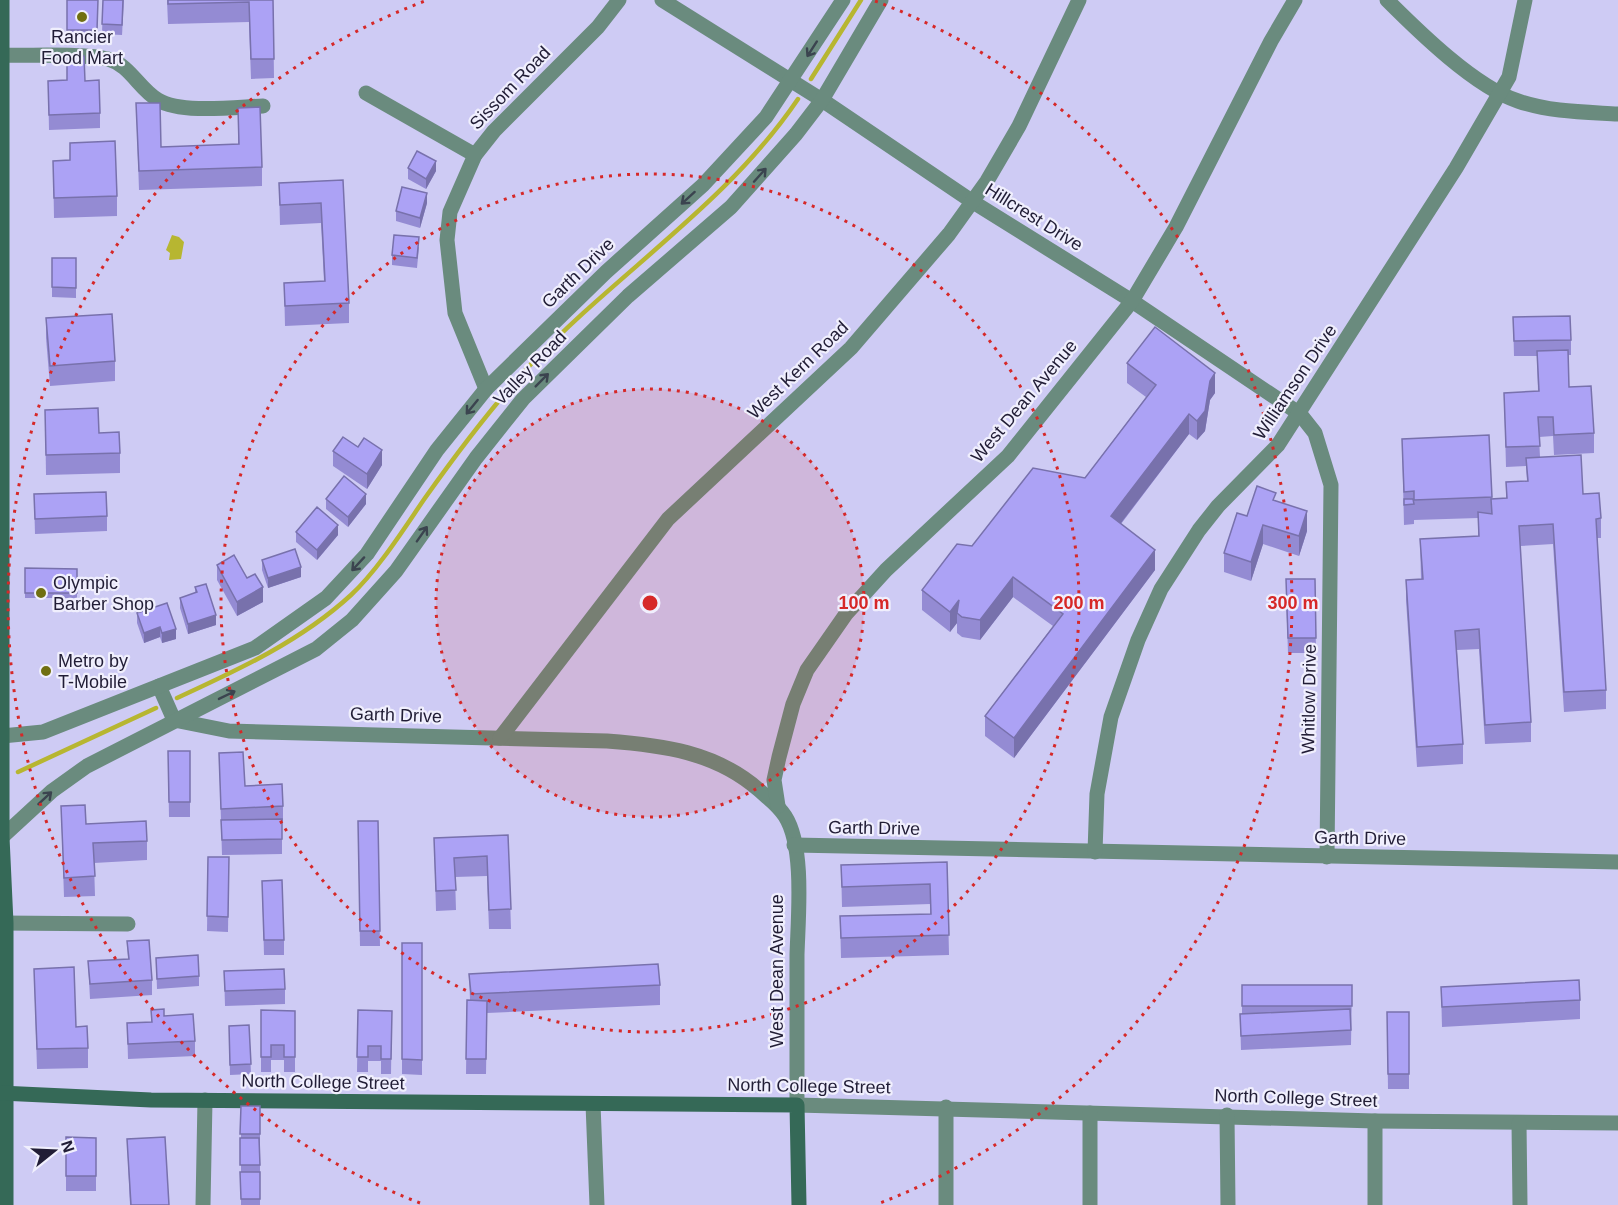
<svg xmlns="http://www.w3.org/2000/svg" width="1618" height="1205" font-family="Arial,sans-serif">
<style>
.water{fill:#b7b631}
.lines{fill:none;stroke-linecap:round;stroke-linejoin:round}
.stream{stroke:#b7b631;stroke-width:4.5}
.street{stroke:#6a8b7e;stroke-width:15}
.secondary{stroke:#356957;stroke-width:15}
.wall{fill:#948bd3}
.shaded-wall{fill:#7871ac}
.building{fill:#aca2f5;stroke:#7871ac;stroke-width:1.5}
.oneway{stroke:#3b444f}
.ring{fill:none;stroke:#d62828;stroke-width:3;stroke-dasharray:3 6}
.poi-dot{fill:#706f11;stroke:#f0effd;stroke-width:2}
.labels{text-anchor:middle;stroke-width:4.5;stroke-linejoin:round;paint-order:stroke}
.poi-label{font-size:18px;fill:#211d36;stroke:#f0effd;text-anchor:start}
.street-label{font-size:18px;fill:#211d36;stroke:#f0effd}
.centre{fill:#d62828;stroke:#f0effd;stroke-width:3}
.ring-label{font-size:18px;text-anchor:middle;font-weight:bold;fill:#d62828;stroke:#f0effd;stroke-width:4.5;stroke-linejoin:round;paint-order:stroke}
</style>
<rect width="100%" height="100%" fill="#cecbf4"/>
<polygon class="water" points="172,235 179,237 184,242 181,259 169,260 170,253 166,250"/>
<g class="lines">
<g class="stream">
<polyline points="811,79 861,0"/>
<path d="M177,698c61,-28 124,-57 174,-103 27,-25 54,-68 74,-97 34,-48 68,-93 107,-135 86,-91 195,-159 266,-264"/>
<polyline points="18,772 156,708"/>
</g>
<g class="street">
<polyline points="662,0 822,100 973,202 1132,301 1300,414 1315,433 1331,485 1327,857"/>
<path d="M1387,0c32,32 88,87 131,101 32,11 66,11 100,13"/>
<path d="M2,55c28,1 82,-2 106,4 22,6 31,30 50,41 23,14 78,7 105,6"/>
<polyline points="366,93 475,155"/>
<polyline points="486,389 455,313 447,240 450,212 475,155 494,131 598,27 619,0"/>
<path d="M159,686l15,34 55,11 378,10c55,4 109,11 152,49 9,8 19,15 26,26 20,31 13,102 12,139 0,50 0,100 0,150l578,16 243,2"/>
<polyline points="2,736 43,732 255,648 326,598 367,554 437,450 486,389 606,272 703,185 766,117 843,0"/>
<polyline points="500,738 668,519 851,348 949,234 987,181 1019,126 1079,0"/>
<polyline points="778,806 774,780 779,757 793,704 807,670 846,614 886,570 1008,456 1132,301 1176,227 1271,41 1295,0"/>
<polyline points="2,837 52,791 87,766 316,649 352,620 396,571 476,458 523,399 628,296 731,207 796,134 822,100 881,0"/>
<polyline points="794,845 1618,862"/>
<polyline points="1095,852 1097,794 1111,717 1138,640 1161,589 1199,530 1218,506 1278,445 1456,168 1509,77 1525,0"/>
<polyline points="0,923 128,924"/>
<polyline points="593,1104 597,1205"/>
<polyline points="1090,1113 1090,1205"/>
<polyline points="1227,1115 1228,1205"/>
<polyline points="1375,1121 1375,1205"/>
<polyline points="1519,1123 1520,1205"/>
<polyline points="203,1205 205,1100"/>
<polyline points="946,1205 946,1107"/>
</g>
<g class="secondary">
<polyline points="2,0 2,837 6,923 6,1205"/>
<polyline points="0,1093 151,1100 797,1105 799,1205"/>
</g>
</g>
<g class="wall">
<polygon points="67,0 98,0 97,35 67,35"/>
<polygon points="103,0 124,0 122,35 102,34"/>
<polygon points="167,0 273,0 274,78 251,79 249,22 168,24"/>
<polygon points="67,56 85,81 100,113 100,128 49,130 48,81 67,80"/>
<polygon points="136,103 161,147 238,144 238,108 262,167 262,186 139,190"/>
<polygon points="70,143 117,196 117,216 54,218 53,161 70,160"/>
<polygon points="408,168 436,171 426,189 408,179"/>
<polygon points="343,180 349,303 349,323 285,326 284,283 324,281 321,223 280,225 279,183"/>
<polygon points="427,203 420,228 396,221 396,211"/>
<polygon points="419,247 417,268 392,265 392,255"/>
<polygon points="52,258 76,258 76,298 52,297"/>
<polygon points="1513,317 1571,340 1571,355 1568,355 1569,387 1594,433 1594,453 1554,455 1553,436 1539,437 1540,457 1583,494 1601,518 1601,538 1597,538 1606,690 1606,709 1564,712 1553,544 1520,546 1531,722 1531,742 1485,744 1479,649 1457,650 1463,744 1463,764 1417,767 1406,600 1406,580 1421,579 1420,539 1478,536 1478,518 1414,520 1414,511 1414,524 1404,525 1402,439 1489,435 1492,499 1506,499 1506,482 1527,481 1526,466 1506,467 1504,393 1538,391 1537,356 1514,356"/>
<polygon points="46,318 115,361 115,381 50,386 46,338"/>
<polygon points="1127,363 1215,393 1210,400 1205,431 1197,440 1189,434 1121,524 1155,570 1014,758 985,736 985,716 1053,626 1013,597 980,640 962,637 957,633 957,623 950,632 922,610 922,590 972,546 1085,478 1146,397 1127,383"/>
<polygon points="45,410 99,433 120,453 120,473 46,475"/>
<polygon points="333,451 382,465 367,489 333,466"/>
<polygon points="34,494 107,516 107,531 35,534"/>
<polygon points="326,499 366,504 348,527 326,509"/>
<polygon points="1276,501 1307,531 1299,556 1263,544 1251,581 1224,572 1224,553 1247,516"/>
<polygon points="296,532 338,535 317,560 296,542"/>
<polygon points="262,560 301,577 268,588 262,570"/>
<polygon points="217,565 247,578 263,602 237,616 217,580"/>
<polygon points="25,568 77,569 77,598 25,598"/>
<polygon points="1315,579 1316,653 1288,653 1286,594"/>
<polygon points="195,587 216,625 188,634 180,608 180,598 195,593"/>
<polygon points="137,613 176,639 162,643 160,637 144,643 137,623"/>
<polygon points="168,751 190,751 190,817 169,817"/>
<polygon points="219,753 245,786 283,806 283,821 282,821 282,854 222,855"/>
<polygon points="61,806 86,824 147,841 147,860 94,863 95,896 64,897"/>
<polygon points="358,821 378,821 380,946 360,946"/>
<polygon points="508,835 511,929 489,929 487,876 455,877 456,910 436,911 434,838"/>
<polygon points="208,857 229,857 228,932 207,931"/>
<polygon points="947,862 949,955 841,958 840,916 930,914 930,904 842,907 841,865"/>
<polygon points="262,881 284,940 284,955 264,955"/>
<polygon points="127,941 152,980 152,995 90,999 88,961 128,959"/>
<polygon points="402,943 422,943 422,1075 402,1074"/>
<polygon points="156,958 199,976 199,986 157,989"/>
<polygon points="34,969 76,1027 88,1048 88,1068 37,1069"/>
<polygon points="224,971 285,989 285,1004 225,1006"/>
<polygon points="469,974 660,985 660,1005 487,1013 486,1074 466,1074 467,1000 470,1000"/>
<polygon points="1242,985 1352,985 1351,1045 1241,1050 1240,1014 1242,1014"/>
<polygon points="1441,987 1580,1000 1580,1019 1442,1027"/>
<polygon points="151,1010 164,1016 195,1041 195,1056 128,1059 127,1023 151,1022"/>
<polygon points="261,1010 295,1011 295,1072 284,1072 284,1060 271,1060 271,1072 261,1072"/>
<polygon points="358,1010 392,1011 391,1074 381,1074 381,1061 368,1061 368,1072 357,1072"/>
<polygon points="1387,1012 1409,1012 1409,1089 1388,1089"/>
<polygon points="249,1025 251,1074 230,1075 229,1026"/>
<rect x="241" y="1106" width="19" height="99"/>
<polygon points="66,1137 96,1138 96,1191 66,1191"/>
<polygon points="127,1139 169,1205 130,1205"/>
</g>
<g class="shaded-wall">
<polygon points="436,161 436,171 426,189 426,179"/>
<polygon points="427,193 427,203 420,228 420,218"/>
<polygon points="1215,373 1215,393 1210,400 1205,431 1197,440 1197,421 1210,381"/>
<polygon points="1189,414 1189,434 1111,536 1111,516"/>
<polygon points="382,450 382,465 367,489 367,474"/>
<polygon points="366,494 366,504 348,527 348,517"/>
<polygon points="1307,511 1307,531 1299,556 1299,536"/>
<polygon points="338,525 338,535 317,560 317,550"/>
<polygon points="1263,525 1263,544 1251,581 1251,562"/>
<polygon points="1155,550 1155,570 1014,758 1014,738"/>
<polygon points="301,567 301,577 268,588 268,578"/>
<polygon points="1013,577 1013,597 980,640 980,620"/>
<polygon points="263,587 263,602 237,616 237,602"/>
<polygon points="959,600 957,613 957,623 950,632 950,612"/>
<polygon points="216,615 216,625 188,634 188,624"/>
<polygon points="160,627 160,637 144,643 144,633"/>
<polygon points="176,629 176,639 162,643 162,633"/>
</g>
<g class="building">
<polygon points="67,0 98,0 97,30 67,30"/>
<polygon points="103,0 123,0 122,25 102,24"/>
<polygon points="168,0 273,0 274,59 251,59 249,2 168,4"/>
<polygon points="67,56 84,56 85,81 99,80 100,113 49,115 48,81 67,80"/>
<polygon points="136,103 160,103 161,147 239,144 238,108 260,107 262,167 139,171"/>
<polygon points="115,141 117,196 54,198 53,161 70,160 70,143"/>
<polygon points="417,151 436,161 426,179 408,168"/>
<polygon points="343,180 349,303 285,306 284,283 325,281 321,203 280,205 279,183"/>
<polygon points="402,187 427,193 420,218 396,211"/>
<polygon points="394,235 419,237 417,258 392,255"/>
<polygon points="52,258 76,258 76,288 52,287"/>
<polygon points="112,314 115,361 50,366 46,318"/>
<polygon points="1570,316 1571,340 1514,341 1513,317"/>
<polygon points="1155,327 1215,373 1210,381 1205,411 1197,421 1189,414 1111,516 1155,550 1014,738 985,716 1063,614 1013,577 980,620 962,617 957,613 959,600 950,612 922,590 957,544 972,546 1033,468 1085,478 1156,385 1127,363"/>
<polygon points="1568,350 1569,387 1591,386 1594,433 1554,435 1553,417 1538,417 1540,446 1506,447 1504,393 1539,391 1537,351"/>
<polygon points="98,408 99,433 119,432 120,453 46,455 45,410"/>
<polygon points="1489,435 1492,497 1414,500 1414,491 1404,492 1402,439"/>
<polygon points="343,437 358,447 364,438 382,450 367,474 333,451"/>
<polygon points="1581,455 1583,494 1599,493 1601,518 1596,519 1606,690 1564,692 1553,524 1519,526 1531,722 1485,725 1479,629 1455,631 1463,744 1417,747 1406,580 1423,579 1420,539 1479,536 1478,512 1492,514 1491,499 1507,498 1506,482 1528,481 1526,458"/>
<polygon points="344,476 366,494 348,517 326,499"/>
<polygon points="1257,486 1276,493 1273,500 1307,511 1299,536 1263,525 1251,562 1224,553 1237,513 1247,516"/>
<polygon points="106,492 107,516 35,519 34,494"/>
<polygon points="1404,499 1413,499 1414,504 1404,505"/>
<polygon points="317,507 338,525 317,550 296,532"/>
<polygon points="295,549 301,567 268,578 262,560"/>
<polygon points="234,555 247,578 255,574 263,587 237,602 217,565"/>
<polygon points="25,568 77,569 77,593 25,593"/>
<polygon points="1286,579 1315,579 1316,638 1288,638"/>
<polygon points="206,584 216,615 188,624 180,598 197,592 195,587"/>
<polygon points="167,603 176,629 162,633 160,627 144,633 137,613"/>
<polygon points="168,751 190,751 190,802 169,802"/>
<polygon points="243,752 245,786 282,784 283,806 221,809 219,753"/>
<polygon points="85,805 86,824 146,821 147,841 93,843 95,876 64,878 61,806"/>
<polygon points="282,819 282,839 222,840 221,820"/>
<polygon points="358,821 378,821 380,931 360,931"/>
<polygon points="508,835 511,909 489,910 487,856 454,858 456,890 436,891 434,838"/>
<polygon points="208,857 229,857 228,917 207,916"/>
<polygon points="947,862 949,935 841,938 840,916 931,914 930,884 842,887 841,865"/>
<polygon points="282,880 284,940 264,940 262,881"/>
<polygon points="149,940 152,980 90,984 88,961 129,959 127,941"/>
<polygon points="402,943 422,943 422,1060 402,1059"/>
<polygon points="198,955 199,976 157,979 156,958"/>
<polygon points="658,964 660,985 471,994 469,974"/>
<polygon points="74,967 76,1027 87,1026 88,1048 37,1049 34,969"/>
<polygon points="284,969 285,989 225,991 224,971"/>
<polygon points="1579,980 1580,1000 1442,1007 1441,987"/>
<rect x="1242" y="985" width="110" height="21"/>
<polygon points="467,1000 487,1001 486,1059 466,1059"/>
<polygon points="164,1009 164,1016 193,1014 195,1041 128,1044 127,1023 152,1022 151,1010"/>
<polygon points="1350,1009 1351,1030 1241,1036 1240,1014"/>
<polygon points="261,1010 295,1011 295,1057 284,1057 284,1045 271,1045 271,1057 261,1057"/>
<polygon points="358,1010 392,1011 391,1059 381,1059 381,1046 368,1046 368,1057 357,1057"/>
<polygon points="1387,1012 1409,1012 1409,1074 1388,1074"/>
<polygon points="249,1025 251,1064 230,1065 229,1026"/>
<polygon points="241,1106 260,1106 260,1134 240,1134"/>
<polygon points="66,1137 96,1138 96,1176 66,1176"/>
<polygon points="165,1137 169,1205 131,1205 127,1139"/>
<polygon points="240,1138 259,1138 260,1165 240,1165"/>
<polygon points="240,1172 260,1172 260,1199 241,1199"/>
</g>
<defs><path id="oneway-shaft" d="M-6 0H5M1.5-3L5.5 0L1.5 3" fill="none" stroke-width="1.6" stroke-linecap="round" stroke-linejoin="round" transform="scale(1.5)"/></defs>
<g class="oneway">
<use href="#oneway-shaft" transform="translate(812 49) rotate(123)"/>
<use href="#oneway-shaft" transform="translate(760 175) rotate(-48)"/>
<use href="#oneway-shaft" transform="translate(688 198) rotate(138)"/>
<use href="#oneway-shaft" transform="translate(542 380) rotate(-45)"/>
<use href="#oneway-shaft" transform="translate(472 407) rotate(129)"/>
<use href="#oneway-shaft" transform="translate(422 534) rotate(-55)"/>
<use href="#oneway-shaft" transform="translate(358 564) rotate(133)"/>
<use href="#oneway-shaft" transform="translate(227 695) rotate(-26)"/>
<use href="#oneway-shaft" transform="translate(45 798) rotate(-43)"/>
</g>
<circle cx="650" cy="603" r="214" fill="#d62828" fill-opacity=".12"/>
<g class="ring">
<circle cx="650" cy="603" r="214"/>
<circle cx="650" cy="603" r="429"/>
<path d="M420 1203A643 643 0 0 1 425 1M875 1A643 643 0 0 1 880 1203"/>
</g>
<g class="poi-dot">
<circle cx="82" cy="17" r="6"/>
<circle cx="41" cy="593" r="6"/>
<circle cx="46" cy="671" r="6"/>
</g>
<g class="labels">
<g class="poi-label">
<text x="82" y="43" text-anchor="middle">Rancier<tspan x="82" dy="21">Food Mart</tspan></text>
<text x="53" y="589">Olympic<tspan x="53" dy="21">Barber Shop</tspan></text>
<text x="58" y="667">Metro by<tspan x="58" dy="21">T-Mobile</tspan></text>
</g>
<g class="street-label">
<text transform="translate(510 88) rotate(-46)" y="6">Sissom Road</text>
<text transform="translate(1034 217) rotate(32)" y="6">Hillcrest Drive</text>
<text transform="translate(578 273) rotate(-44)" y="6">Garth Drive</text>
<text transform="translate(530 368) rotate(-46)" y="6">Valley Road</text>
<text transform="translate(798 370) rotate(-44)" y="6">West Kern Road</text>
<text transform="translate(1295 382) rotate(-56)" y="6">Williamson Drive</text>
<text transform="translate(1024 401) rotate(-50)" y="6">West Dean Avenue</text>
<text transform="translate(1309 699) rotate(-89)" y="6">Whitlow Drive</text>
<text transform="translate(396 715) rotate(2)" y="6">Garth Drive</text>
<text transform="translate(874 828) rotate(1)" y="6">Garth Drive</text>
<text transform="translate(1360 838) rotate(1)" y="6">Garth Drive</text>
<text transform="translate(777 971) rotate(-90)" y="6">West Dean Avenue</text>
<text transform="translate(323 1082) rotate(1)" y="6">North College Street</text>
<text transform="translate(809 1086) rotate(1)" y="6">North College Street</text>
<text transform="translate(1296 1098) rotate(2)" y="6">North College Street</text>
</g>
</g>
<circle cx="650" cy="603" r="9" class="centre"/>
<g class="ring-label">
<text x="864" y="609">100 m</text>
<text x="1079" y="609">200 m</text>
<text x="1293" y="609">300 m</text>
</g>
<g transform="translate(54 1151) rotate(72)" stroke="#f0effd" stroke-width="4.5" paint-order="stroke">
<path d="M0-4.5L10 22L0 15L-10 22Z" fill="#211d36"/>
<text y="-9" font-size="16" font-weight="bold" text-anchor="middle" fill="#211d36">N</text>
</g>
</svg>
